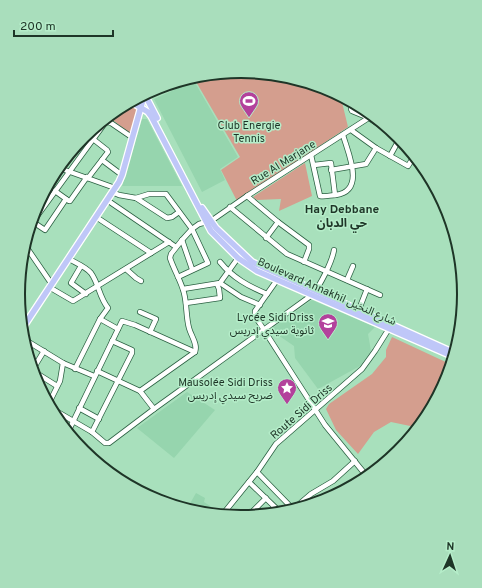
<svg xmlns="http://www.w3.org/2000/svg" width="482" height="588" font-family="Overpass,'Noto Sans Arabic',sans-serif">
<style>
.built{fill:#96d5ae}
.green{fill:#d49e8e}
.lines{fill:none;stroke-linecap:round;stroke-linejoin:round}
.minor-casing{stroke:#2c6143;stroke-width:6}
.major-casing{stroke:#fff;stroke-width:8}
.minor{stroke:#fff;stroke-width:4.5}
.major{stroke:#bfc7f8;stroke-width:5.5}
.labels{text-anchor:middle;stroke-width:3;stroke-linejoin:round;paint-order:stroke}
.poi-label{font-size:11px;fill:#1e3527;stroke:#b5edc9;text-anchor:end}
.street-label{font-size:11px;fill:#1e3527;stroke:#b5edc9}
.neighbourhood-label{font-size:12px;font-weight:bold;fill:#1e3527;stroke:#b5edc9}
.rim{fill:none;stroke:#1e3527;stroke-width:2}
</style>
<rect width="100%" height="100%" fill="#a8e0bc"/>
<g class="built">
<polygon points="194,81 238,157 220,169 225,180 202,192 154,99"/>
<polygon points="142,119 147,119 182,186 122,186"/>
<polygon points="312,300 375,327 368,334 371,351 360,366 318,389 295,358 294,346 275,333 271,329"/>
<polygon points="187,392 215,410 174,458 137,428"/>
<polygon points="196,493 205,498 204,502 218,511 217,512 188,507"/>
</g>
<g class="green">
<polygon points="241,71 327,88 341,98 348,127 237,201 221,170 240,157 195,80"/>
<polygon points="130,105 134,106 138,109 132,135 110,118"/>
<polygon points="305,163 312,196 279,211 281,199 257,200 253,197"/>
<polygon points="392,337 450,364 447,380 415,427 391,422 374,432 358,454 336,430 326,409 329,404 372,374 386,357 386,350"/>
</g>
<g class="lines">
<defs>
<g id="minor">
<polyline points="148,93 160,87"/>
<polyline points="354,106 351,109 352,111 369,118 400,138"/>
<polyline points="351,130 376,148 408,166 413,158"/>
<path d="M311,155l9,41c5,1 11,-1 16,-1 30,-4 12,-42 7,-60"/>
<polyline points="390,156 400,138"/>
<polyline points="102,160 122,175"/>
<polyline points="314,165 331,163 335,195"/>
<polyline points="62,169 115,188"/>
<polyline points="331,170 366,164 376,148"/>
<polyline points="88,178 108,152 107,150 93,139"/>
<polyline points="55,191 69,201 70,201 87,177"/>
<polyline points="112,192 119,195 136,198 167,218 172,217 179,212"/>
<polyline points="247,196 278,222 309,245 309,249 304,262"/>
<polyline points="136,198 149,194 166,194 192,229 208,263 178,277"/>
<polyline points="107,200 176,247"/>
<polyline points="39,203 44,206"/>
<polyline points="230,207 287,254 380,295"/>
<polyline points="96,217 151,253"/>
<polyline points="33,222 45,230 66,199"/>
<polyline points="32,223 105,123 108,122 111,123 133,138"/>
<polyline points="266,238 278,222"/>
<polyline points="182,240 192,269"/>
<polyline points="27,248 51,283"/>
<path d="M69,259c7,4 17,8 22,14 8,11 8,24 17,35l-8,11 -25,50"/>
<path d="M220,262c13,16 28,24 47,32"/>
<polyline points="81,266 71,283 86,294"/>
<polyline points="126,269 136,278 141,281"/>
<polyline points="277,280 255,311 255,316 325,425 365,474"/>
<polyline points="347,280 353,266"/>
<polyline points="220,283 241,297 260,305"/>
<polyline points="49,287 73,301 169,242"/>
<polyline points="183,289 220,283 238,258"/>
<polyline points="186,303 220,298 219,289 217,284"/>
<polyline points="140,312 156,319 150,332"/>
<polyline points="358,312 367,289"/>
<polyline points="100,319 118,329"/>
<polyline points="27,341 63,363 94,376"/>
<polyline points="33,369 44,351"/>
<polyline points="33,371 57,386"/>
<polyline points="97,371 140,391 154,409"/>
<path d="M140,391l55,-39c3,-8 -4,-16 -6,-24 -3,-11 -2,-23 -5,-35 -3,-12 -10,-23 -14,-35l1,-4 11,-14 10,-11 7,-5 12,-3 36,-25 123,-79"/>
<polyline points="50,401 60,381 63,363"/>
<polyline points="79,408 99,419"/>
<path d="M56,411l36,21 13,11h4l45,-34 158,-114c8,-9 20,-33 22,-45"/>
<polyline points="69,430 122,321 135,325 195,352"/>
<polyline points="92,432 132,353 132,350 112,341"/>
<polyline points="257,472 291,507"/>
<polyline points="249,482 278,510"/>
<polyline points="297,506 311,494 333,481 355,461"/>
<polyline points="223,514 257,472 276,444 362,369 375,351 390,327"/>
<polyline points="249,515 266,498"/>
</g>
<g id="major">
<polyline points="145,95 157,118"/>
<polyline points="133,103 148,112 151,116 211,231 238,258 257,271 452,356"/>
<polyline points="202,208 216,228 252,262 452,352"/>
<polyline points="24,326 119,182 122,175 144,96"/>
</g>
</defs>
<use href="#minor" class="minor-casing"/>
<use href="#major" class="major-casing"/>
<use href="#minor" class="minor"/>
<use href="#major" class="major"/>
</g>
<defs>
<symbol id="stadium-pin" viewBox="-11 -11 22 30"><path d="M0 17L-7.5 6A9.5 9.5 0 1 1 7.5 6Z" fill="#b3419c" stroke="#b5edc9"/><path d="M0-5a6.5 5 0 1 0 0 10a6.5 5 0 1 0 0-10ZM-3.5-1.8h7v3.6h-7Z" fill="#fff"/></symbol>
<symbol id="school-pin" viewBox="-11 -11 22 30"><path d="M0 17L-7.5 6A9.5 9.5 0 1 1 7.5 6Z" fill="#b3419c" stroke="#b5edc9"/><path d="M0-5L7-2L0 1L-7-2ZM-4 1L0 2.5L4 1V4Q0 6-4 4Z" fill="#fff"/></symbol>
<symbol id="sight-pin" viewBox="-11 -11 22 30"><path d="M0 17L-7.5 6A9.5 9.5 0 1 1 7.5 6Z" fill="#b3419c" stroke="#b5edc9"/><path d="M0-6L1.8-2.2L6-1.7L2.9 1.2L3.7 5.4L0 3.3L-3.7 5.4L-2.9 1.2L-6-1.7L-1.8-2.2Z" fill="#fff"/></symbol>
</defs>
<g fill-rule="evenodd">
<use href="#stadium-pin" x="238" y="90" width="22" height="30"/>
<use href="#school-pin" x="317" y="312" width="22" height="30"/>
<use href="#sight-pin" x="276" y="377" width="22" height="30"/>
</g>
<g class="labels">
<g class="poi-label">
<text x="249" y="129" text-anchor="middle">Club Energie<tspan x="249" dy="13">Tennis</tspan></text>
<text x="314" y="321">Lycée Sidi Driss<tspan x="314" dy="13">ثانوية سيدي إدريس</tspan></text>
<text x="273" y="386">Mausolée Sidi Driss<tspan x="273" dy="13">ضريح سيدي إدريس</tspan></text>
</g>
<g class="street-label">
<text transform="translate(283 162) rotate(-32)" y="4">Rue Al Marjane</text>
<text transform="translate(327 291) rotate(24)" y="4">Boulevard Annakhil شارع النخيل</text>
<text transform="translate(301 411) rotate(-41)" y="4">Route Sidi Driss</text>
</g>
<g class="neighbourhood-label">
<text x="342" y="213">Hay Debbane<tspan x="342" dy="14">حي الدبان</tspan></text>
</g>
</g>
<path d="M0 0H482V588H0ZM25 294a216 216 0 1 1 432 0a216 216 0 1 1-432 0Z" fill="#a9debc" fill-rule="evenodd"/>
<path class="rim" d="M25 294a216 216 0 1 1 432 0a216 216 0 1 1-432 0Z"/>
<g transform="translate(450 556) rotate(3)" stroke="#b5edc9" stroke-width="3" paint-order="stroke">
<path d="M0-3L7 15L0 10L-7 15Z" fill="#1e3527"/>
<text y="-6" font-size="11" font-weight="bold" text-anchor="middle" fill="#1e3527">N</text>
</g>
<path d="M14 30v6h99v-6" fill="none" stroke="#1e3527" stroke-width="2"/>
<text x="20" y="30" font-size="12" fill="#1e3527" stroke="#b5edc9" stroke-width="3" paint-order="stroke">200 m</text>
</svg>
